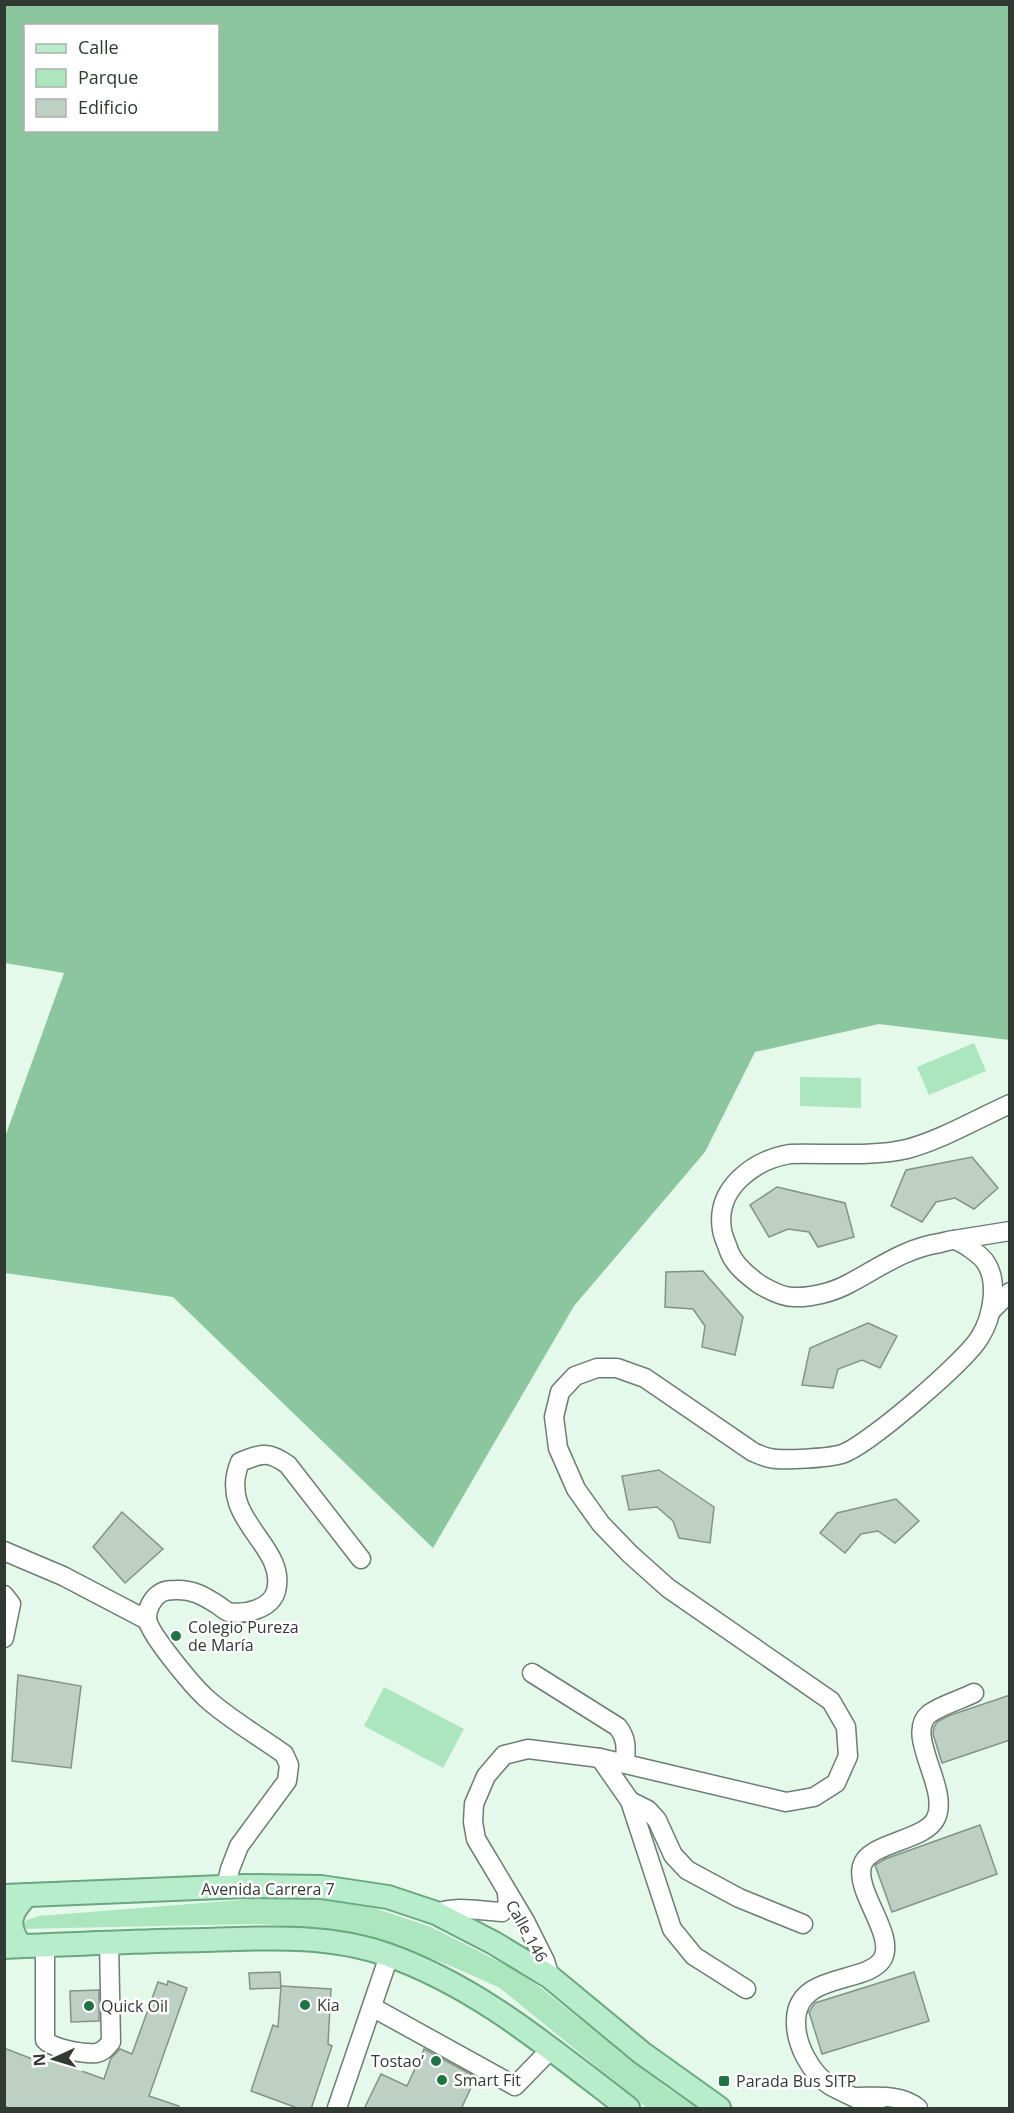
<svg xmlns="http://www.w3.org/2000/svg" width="1014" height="2113" font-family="'Open Sans',sans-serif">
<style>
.green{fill:#ace6be}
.forest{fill:#8bc69e;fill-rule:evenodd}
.building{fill:#bed0c3;stroke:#829487;stroke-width:1.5}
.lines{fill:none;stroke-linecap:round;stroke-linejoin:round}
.minor-casing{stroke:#6c7d71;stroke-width:21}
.major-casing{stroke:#6aa67f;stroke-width:26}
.minor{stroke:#fff;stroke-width:18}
.major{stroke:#b8edcb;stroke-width:22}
.poi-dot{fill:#207345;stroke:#fff;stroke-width:2}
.labels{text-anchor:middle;stroke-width:5;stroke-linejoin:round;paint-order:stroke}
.poi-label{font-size:16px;fill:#313933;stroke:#fff;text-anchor:start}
.street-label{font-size:16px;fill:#313933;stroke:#fff}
</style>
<rect width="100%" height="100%" fill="#e5f9eb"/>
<g class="green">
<polygon points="974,1043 986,1071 929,1095 917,1067"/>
<polygon points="800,1077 861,1078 861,1108 800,1106"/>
<polygon points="384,1687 464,1729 443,1768 364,1726"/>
<polygon points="265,1898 326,1900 371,1907 431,1927 523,1974 666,2087 697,2108 647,2108 500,1988 458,1969 381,1939 321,1929 260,1924 18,1929 27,1920 39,1916"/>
</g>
<path class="forest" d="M5,4l1004,1v1035l-130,-16 -124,28 -50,100 -131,154 -141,242 -260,-251 -168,-24v-136l59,-164 -59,-10zM26,26h192v104h-192z"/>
<g class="building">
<polygon points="972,1157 998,1188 974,1209 955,1198 936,1202 922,1222 891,1206 906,1170"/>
<polygon points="777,1187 845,1203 854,1237 818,1247 809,1232 788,1229 769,1237 750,1205"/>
<polygon points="703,1271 743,1317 735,1355 702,1347 705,1326 693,1309 665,1307 666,1272"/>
<polygon points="868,1323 897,1336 880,1368 862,1360 838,1369 833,1388 802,1385 810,1348"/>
<polygon points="659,1470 714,1507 710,1543 679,1538 673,1521 657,1507 629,1510 622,1476"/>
<polygon points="896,1499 919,1521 895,1543 878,1531 861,1534 845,1553 820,1533 837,1513"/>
<polygon points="122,1512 163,1549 125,1583 93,1547"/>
<polygon points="18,1675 81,1686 71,1768 12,1761"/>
<polygon points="1010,1695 1010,1740 942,1763 933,1734 934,1727 937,1722 948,1716"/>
<polygon points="980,1825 997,1874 892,1912 875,1865 885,1859"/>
<polygon points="280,1972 281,1988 250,1989 249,1973"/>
<polygon points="914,1972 929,2021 822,2054 809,2012 815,2003"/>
<polygon points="168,1981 187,1988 149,2096 179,2106 179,2109 12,2109 4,2106 4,2048 35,2060 37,2055 104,2079 111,2058 120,2049 132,2054 158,1982 167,1985"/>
<polygon points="281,1986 331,1989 328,2044 332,2046 311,2109 300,2109 251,2091 273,2025 278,2027"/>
<polygon points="99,1990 99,2021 71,2022 70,1991"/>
<polygon points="424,2049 476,2077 461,2109 364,2109 381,2074 407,2086"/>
</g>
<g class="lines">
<defs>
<g id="minor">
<polyline points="954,1240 1010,1231"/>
<polyline points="991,1311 1010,1292"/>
<polyline points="4,1551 63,1576 147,1620"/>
<polyline points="4,1595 11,1604 4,1638"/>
<path d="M532,1673l86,54c9,12 8,21 7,36"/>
<polyline points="600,1758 630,1801 672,1929 694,1956 746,1989"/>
<polyline points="630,1801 648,1810 657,1820 673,1855 687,1870 739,1898 803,1924"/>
<path d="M226,1887l4,-18 9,-23 48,-65 2,-16 -5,-11c-25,-18 -55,-35 -78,-56 -12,-11 -58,-65 -59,-80 0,-9 5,-19 12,-24 5,-4 10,-4 17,-4 16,-1 28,6 42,15 3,2 7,6 11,7 16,3 42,-3 47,-21 12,-46 -60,-71 -36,-129 22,-9 29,-11 48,3l73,94"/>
<path d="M436,1913c24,-8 41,-2 66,-1l6,-8 -1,-10"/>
<path d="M45,1945v95c8,9 38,14 51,13 7,-1 11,-6 15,-11l-2,-100"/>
<path d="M550,1977l-5,-16 -20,-40 -49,-82 -3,-17 1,-18 12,-28 18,-21 24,-6 72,9 186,44 28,-5 22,-14 12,-27 -2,-29 -15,-26 -163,-113 -38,-34 -29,-30 -25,-35 -18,-41 -4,-31 6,-25 15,-16 22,-8h20l28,10 108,74c5,2 11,5 17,6 12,3 59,0 72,-4 25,-8 124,-93 138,-117 12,-19 19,-54 6,-74 -4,-7 -23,-21 -32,-23 -4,0 -10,2 -14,3 -34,5 -60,24 -90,40 -16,9 -39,15 -57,14 -11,0 -24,-7 -34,-13 -11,-8 -25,-19 -30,-33 -2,-7 -6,-14 -7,-21 -7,-42 32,-70 68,-76 35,-1 84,3 117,-5 34,-9 70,-30 103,-45"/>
<polyline points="372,2007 515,2086 551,2049"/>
<path d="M857,2097c21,0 44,-3 61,11"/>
<polyline points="337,2108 389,1956"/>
<path d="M876,2108c-15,-8 -31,-14 -45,-22 -21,-13 -36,-43 -35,-66 1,-49 73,-35 87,-62 12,-24 -28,-66 -21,-92 6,-24 64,-25 74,-48 14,-30 -32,-83 -7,-104 12,-9 31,-14 45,-21"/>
</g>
<g id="major">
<polyline points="4,1896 246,1886 321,1887 388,1897 436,1913 494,1943 550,1977 642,2053 719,2108"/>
<path d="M21,1946c-16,-21 -11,-34 6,-51"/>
<path d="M4,1947c67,-3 133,-6 200,-7 62,-2 125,-6 184,15 91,32 165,96 240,153"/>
</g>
</defs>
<use href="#minor" class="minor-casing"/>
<use href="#major" class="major-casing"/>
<use href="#minor" class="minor"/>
<use href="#major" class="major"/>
</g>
<g class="poi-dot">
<circle cx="176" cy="1636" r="6"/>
<circle cx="305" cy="2005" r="6"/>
<circle cx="89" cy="2006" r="6"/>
<circle cx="436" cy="2061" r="6"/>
<circle cx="442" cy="2080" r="6"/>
<rect x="718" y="2075" width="12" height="12" rx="3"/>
</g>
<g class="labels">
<g class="poi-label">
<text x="188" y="1633">Colegio Pureza<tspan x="188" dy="18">de María</tspan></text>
<text x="317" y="2011">Kia</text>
<text x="101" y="2012">Quick Oil</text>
<text x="424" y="2067" text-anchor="end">Tostao’</text>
<text x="454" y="2086">Smart Fit</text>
<text x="736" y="2087">Parada Bus SITP</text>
</g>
<g class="street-label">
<text x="268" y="1895">Avenida Carrera 7</text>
<text transform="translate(527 1931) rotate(61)" y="6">Calle 146</text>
</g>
</g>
<rect width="1014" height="2113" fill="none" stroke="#313933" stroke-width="12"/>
<rect x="24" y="24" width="195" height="108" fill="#ffffff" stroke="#adb0ad" stroke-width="1.5"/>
<rect x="36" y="44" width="30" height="9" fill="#b8edcb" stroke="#adb0ad" stroke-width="1.5"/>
<text x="78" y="54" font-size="18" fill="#313933">Calle</text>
<rect x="36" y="69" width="30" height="18" fill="#ace6be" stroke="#adb0ad" stroke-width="1.5"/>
<text x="78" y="84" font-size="18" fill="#313933">Parque</text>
<rect x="36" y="99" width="30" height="18" fill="#bed0c3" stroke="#adb0ad" stroke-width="1.5"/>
<text x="78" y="114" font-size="18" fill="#313933">Edificio</text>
<g transform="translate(54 2059) rotate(266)" stroke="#ffffff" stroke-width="4.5" paint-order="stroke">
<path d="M0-4.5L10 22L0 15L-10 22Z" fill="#313933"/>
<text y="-9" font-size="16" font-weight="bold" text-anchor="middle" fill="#313933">N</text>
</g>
</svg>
